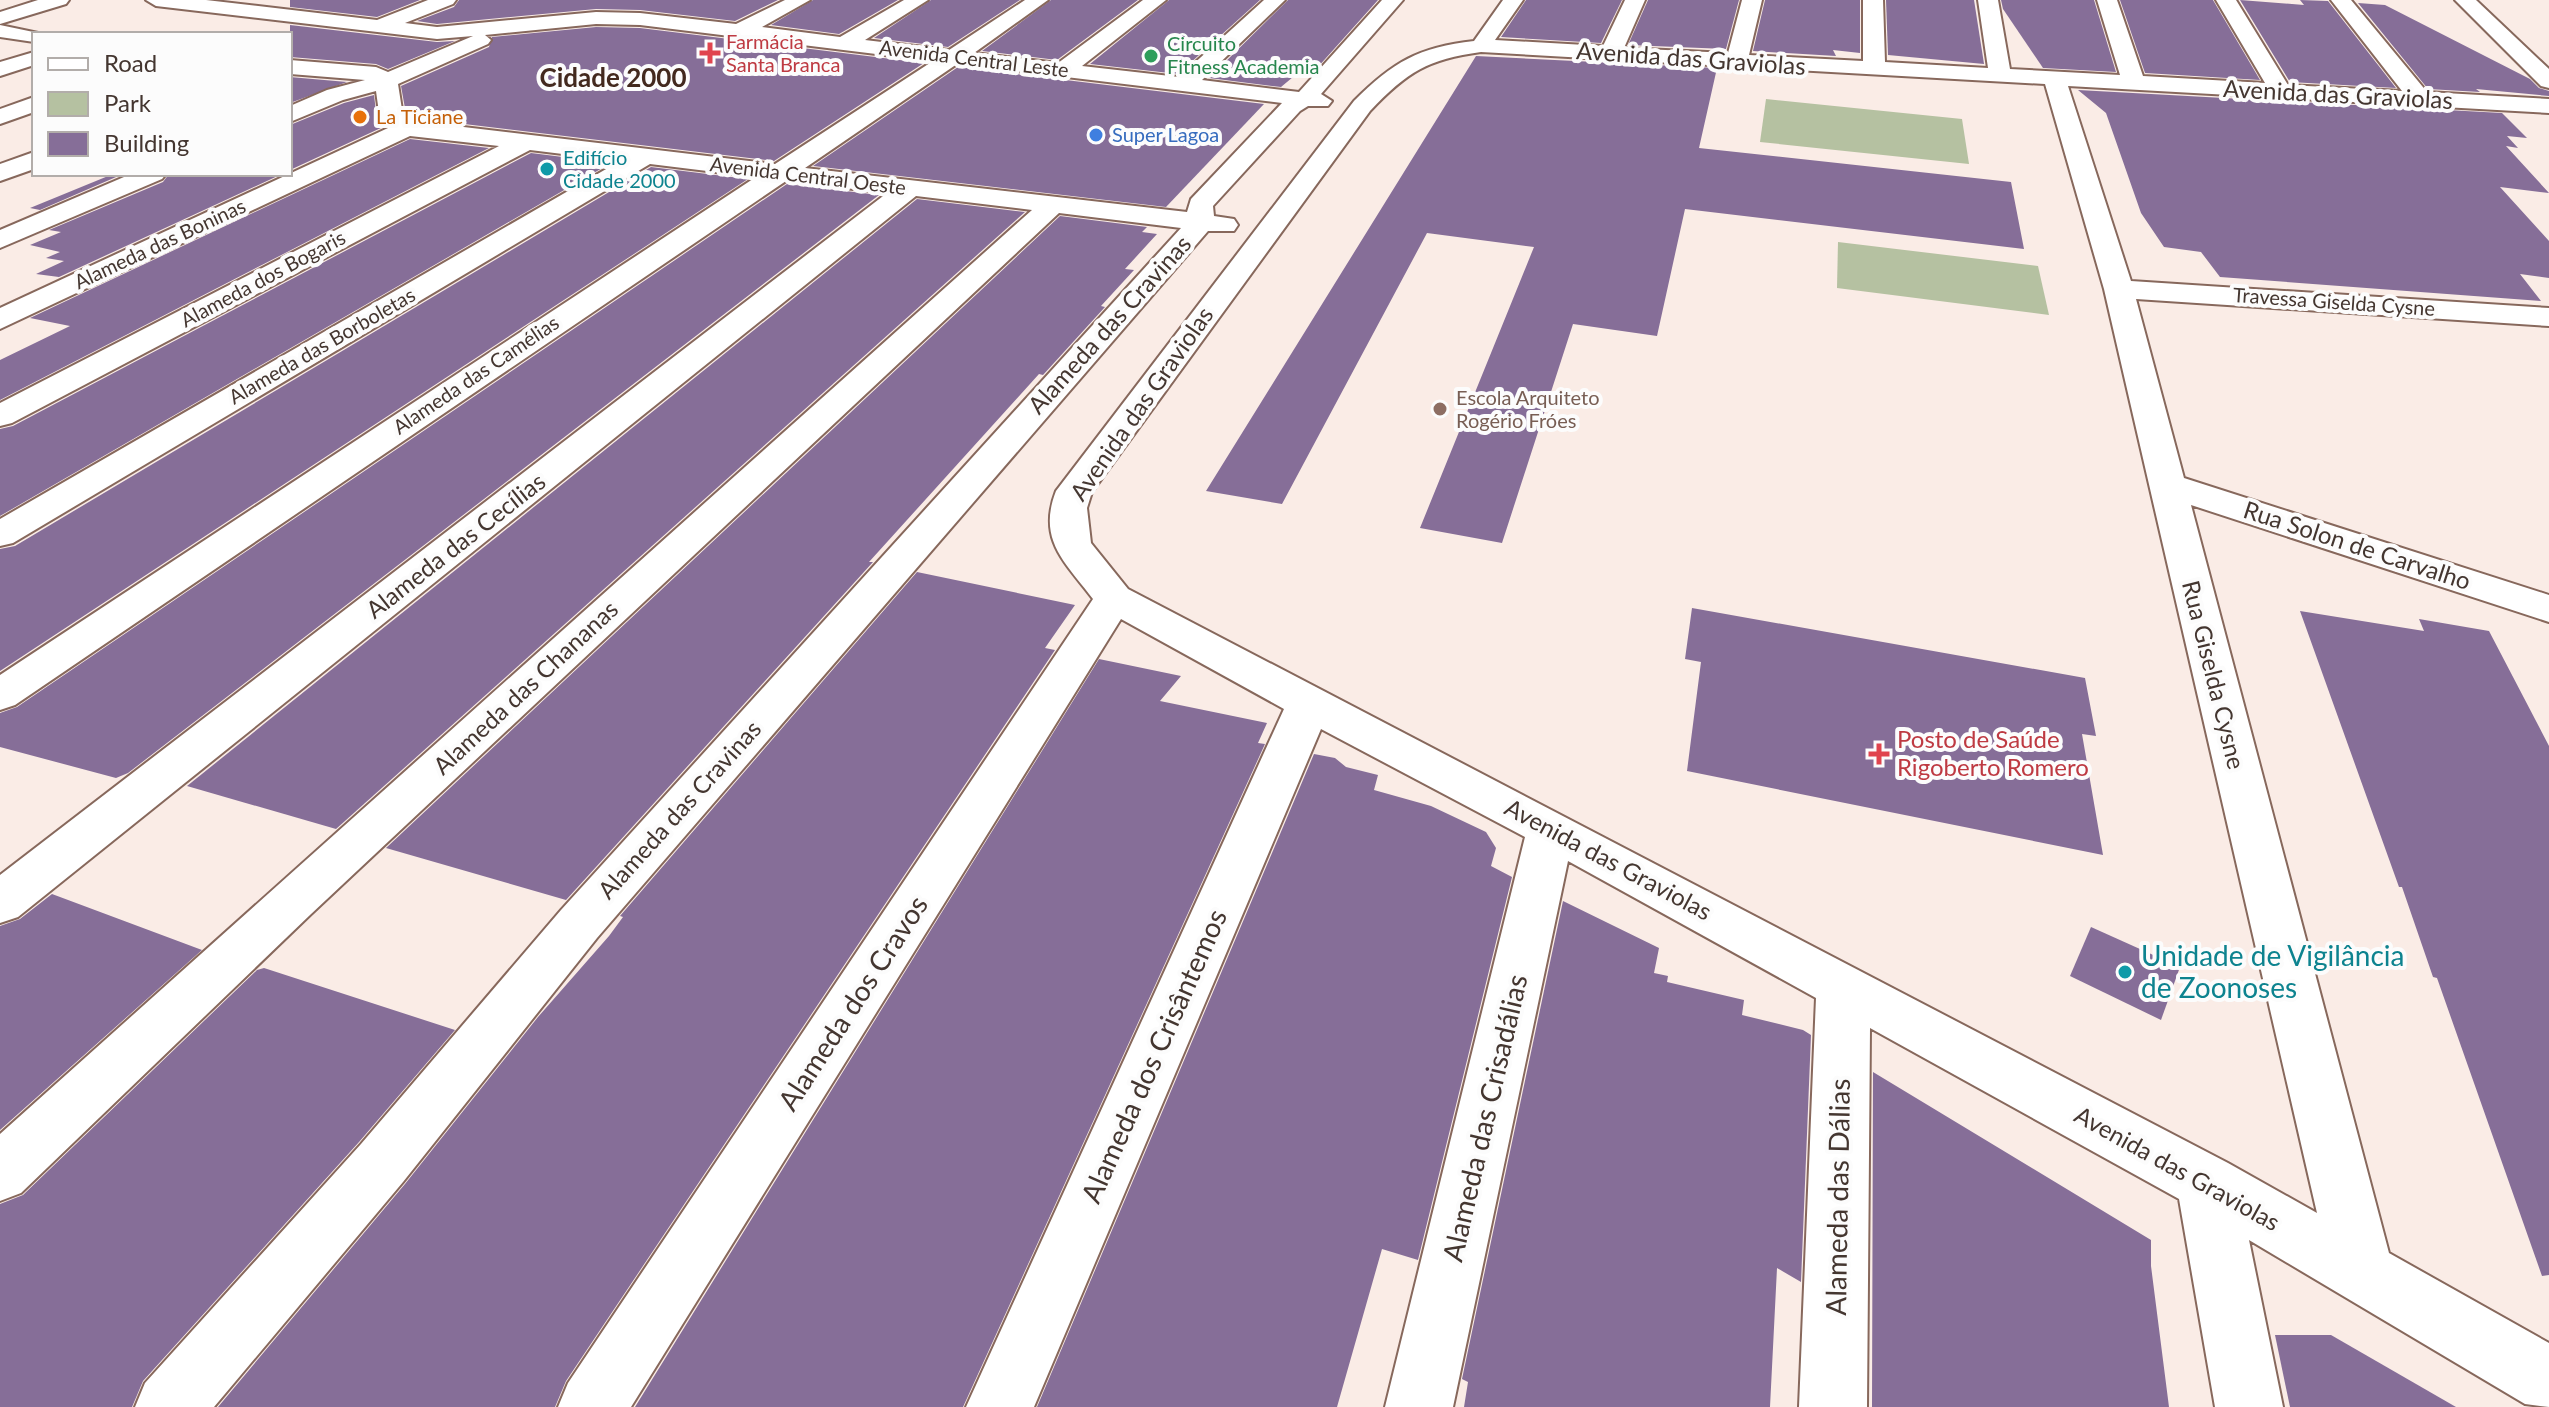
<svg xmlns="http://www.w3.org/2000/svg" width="2549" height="1407" font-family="Lato,sans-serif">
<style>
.green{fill:#b5c1a1}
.building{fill:#866e98}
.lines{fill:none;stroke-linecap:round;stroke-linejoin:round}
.minor-casing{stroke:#87685c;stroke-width:4}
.tertiary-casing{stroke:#87685c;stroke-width:4}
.minor{fill:#fff;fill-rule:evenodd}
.tertiary{fill:#fff;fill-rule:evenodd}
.health-dot{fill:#e0444e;stroke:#fcfcfc;stroke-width:3}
.leisure-dot{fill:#2e9e5b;stroke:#fcfcfc;stroke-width:3}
.food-dot{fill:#e8710a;stroke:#fcfcfc;stroke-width:3}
.shop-dot{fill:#3f7fe0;stroke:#fcfcfc;stroke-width:3}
.culture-dot{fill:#0f9aa8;stroke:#fcfcfc;stroke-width:3}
.education-dot{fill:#8d6e63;stroke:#fcfcfc;stroke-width:3}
.labels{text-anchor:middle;stroke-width:8;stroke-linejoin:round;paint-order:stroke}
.far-health-label{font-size:20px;fill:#be3a42;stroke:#fcfcfc;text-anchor:start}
.far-leisure-label{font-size:20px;fill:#27864d;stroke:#fcfcfc;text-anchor:start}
.far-street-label{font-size:20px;fill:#443630;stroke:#fcfcfc}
.far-food-label{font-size:20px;fill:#c56008;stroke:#fcfcfc;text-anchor:start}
.far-shop-label{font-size:20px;fill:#366cbe;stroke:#fcfcfc;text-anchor:start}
.far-culture-label{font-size:20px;fill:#0d838f;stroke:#fcfcfc;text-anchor:start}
.far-education-label{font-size:20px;fill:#785e54;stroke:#fcfcfc;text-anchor:start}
.street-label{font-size:24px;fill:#443630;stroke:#fcfcfc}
.health-label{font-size:24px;fill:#be3a42;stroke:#fcfcfc;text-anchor:start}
.far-district-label{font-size:26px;font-weight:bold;fill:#43291e;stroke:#fcfcfc}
.near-culture-label{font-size:28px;fill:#0d838f;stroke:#fcfcfc;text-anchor:start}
.near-street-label{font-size:28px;fill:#443630;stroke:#fcfcfc}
</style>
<rect width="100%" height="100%" fill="#faece6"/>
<g class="green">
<polygon points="1766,99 1962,119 1969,164 1760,142"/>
<polygon points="1838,242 2038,266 2049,315 1837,288"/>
</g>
<g class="building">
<polygon points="290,0 420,0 377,17 290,7"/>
<polygon points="459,0 778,0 735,21 640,10 596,9 437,24 417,21 454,7"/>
<polygon points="813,0 898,0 839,34 771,25"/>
<polygon points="931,0 1020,0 948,47 874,38"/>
<polygon points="1051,0 1138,0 1057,60 982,51"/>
<polygon points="1169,0 1260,0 1178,74 1090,64"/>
<polygon points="1288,0 1378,0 1317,68 1308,67 1304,72 1299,72 1281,87 1209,78"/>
<polygon points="1526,0 1622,0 1601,43 1501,37"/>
<polygon points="1648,0 1739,0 1726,49 1628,45"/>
<polygon points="1765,0 1860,0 1860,53 1833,50 1836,56 1753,51"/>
<polygon points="1886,0 1974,0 1984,64 1888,55"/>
<polygon points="2001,0 2094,0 2116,72 2043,68 2003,9"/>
<polygon points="2120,0 2213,0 2260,80 2145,73"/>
<polygon points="2240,0 2304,5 2300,0 2328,1 2396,88 2290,82"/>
<polygon points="2358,3 2385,5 2530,79 2539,88 2549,91 2549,96 2476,89 2480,92 2428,89"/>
<polygon points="290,25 437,42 455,41 388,69 376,64 290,57"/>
<polygon points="596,27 640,28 924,63 774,161 414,118 406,114 401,86 489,47 492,37"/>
<polygon points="1476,56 1717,68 1699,148 2011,182 2024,249 1685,209 1657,336 1573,324 1502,543 1420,528 1534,247 1427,233 1282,504 1206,491"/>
<polygon points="958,67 1264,104 1166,207 813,166"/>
<polygon points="290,77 347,82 290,103"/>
<polygon points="2078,90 2502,113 2527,138 2507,136 2518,148 2506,146 2549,193 2500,187 2549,241 2549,278 2520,274 2541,301 2220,277 2201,252 2164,247 2141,213 2106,113"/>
<polygon points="374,95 377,120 383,127 290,170 290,125 344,103"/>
<polygon points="410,139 489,148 0,400 0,360 70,326 30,318"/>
<polygon points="531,153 611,163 0,516 0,429 13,426"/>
<polygon points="651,167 748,179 0,671 0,549 15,546"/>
<polygon points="113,174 123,174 40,210 30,208"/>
<polygon points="169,174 282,174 59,277 36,274 64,261 46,258 60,252 30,245 61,232 49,230 163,182"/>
<polygon points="787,184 879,195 128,773 116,778 0,747 0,713 17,707"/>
<polygon points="917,199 1025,212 336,829 187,786"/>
<polygon points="1060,216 1147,227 1142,232 1157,234 1125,269 1134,270 1101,306 1105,307 1043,375 1039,374 869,562 873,562 566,900 386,848"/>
<polygon points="917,572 1075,605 1045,648 1055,650 566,1381 555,1407 218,1407 405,1184 538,1017 609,936 623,917 620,916"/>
<polygon points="1692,608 2085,678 2096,736 2082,734 2103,855 1687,771 1701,662 1685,659"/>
<polygon points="2300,611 2424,631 2419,619 2489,631 2549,746 2549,1275 2542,1276 2437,978 2433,977 2402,887 2399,887"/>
<polygon points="1099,659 1181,676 1160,701 1267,723 1258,743 1265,744 963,1407 635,1407"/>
<polygon points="1314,754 1335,758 1346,767 1378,775 1374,790 1431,806 1486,832 1496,848 1491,866 1512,877 1418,1260 1382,1249 1337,1407 1037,1407"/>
<polygon points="52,894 202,950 0,1130 0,926 20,919"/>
<polygon points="1563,901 1659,948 1654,973 1668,976 1667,982 1744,1000 1742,1015 1803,1030 1811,1035 1801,1282 1777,1268 1770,1407 1464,1407 1468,1382 1462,1379"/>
<polygon points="2091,927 2180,967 2161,1020 2070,976"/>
<polygon points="264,968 455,1030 359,1142 143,1381 132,1407 0,1407 0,1204 23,1195 257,970"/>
<polygon points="1873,1072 2151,1240 2151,1266 2169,1407 1872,1407"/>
<polygon points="2275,1335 2331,1335 2456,1407 2290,1407"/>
</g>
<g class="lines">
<defs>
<g id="minor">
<path d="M146,0h60l171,20 51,-20h28l-3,4 -48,19 32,4 159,-15 44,1 96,11 49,-24h25l-48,27 78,10 64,-37h24l-63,40 84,10 76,-50h23l-74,53 84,10 85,-63h23l-84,66 97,11 85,-77h21l-83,80 97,12 83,-92h21l-82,94 11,7 -4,5h-20l-8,5 -87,95 1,10 20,3 4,6 -4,6h-26l-611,707 -194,244 -189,225h-79l10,-24 216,-239 200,-234 620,-682 -122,-15 -749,702 -289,278 -21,8v-67l1032,-924 -116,-14 -898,721 -18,6v-48l887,-682 -101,-12 -771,524 -15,5v-35l756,-498 -106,-13 -637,379 -13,3v-27l620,-358 -90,-11 -518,273 -12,3v-23l499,-257 -89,-10 -410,193v-21l388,-180 -8,-8 -4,-29 -33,9 -53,22v-16l37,-16 38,-10 -75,-6v-14l86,7 12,5 85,-36 -36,3 -281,-33zM596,24l44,1 293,36 -158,103 -362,-43 -10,-5 -5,-32 90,-40 3,-4 -6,-5zM957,64l325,39 -91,96 -4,13 -382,-44z"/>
<path d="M1503,0h20l-28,40 108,6 22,-46h20l-21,48 104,5 14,-53h20l-13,55 114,6v-61h20l2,62 103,6 -10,-68h20l12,69 110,6 -23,-75h20l26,76 122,7 -49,-83h20l52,85 114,6 -71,-91h20l76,92 122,7v14l-481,-27 63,195 418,27v18l-413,-27 48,179 365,117v27l-358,-117 198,748 160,90v64l-24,-3 -276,-164 34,167h-68l-36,-208 -309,-171 -3,379h-68l17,-409 -248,-137 -115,546h-68l140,-570 -204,-108 -287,678h-68l318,-698 -163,-90 -490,788h-73l10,-24 525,-784c-28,-37 -56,-59 -37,-108l298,-390c39,-39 65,-54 120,-60zM1481,52l246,14 9,4 8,-3 301,17 59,205 213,924 -89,-50 -1100,-574 -37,-46 -4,-35 5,-16 278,-381c37,-39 58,-52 111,-59z"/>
<polygon points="2455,0 2476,0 2549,69 2549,88 2541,86"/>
<polygon points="0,25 43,34 34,34 34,42 0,37"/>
<polygon points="34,52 34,65 0,76 0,62"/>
<polygon points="34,97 34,112 0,124 0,109"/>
<polygon points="34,152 34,169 0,181 0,164"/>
<polygon points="131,174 166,174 162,179 0,248 0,230"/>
</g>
<polygon id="tertiary" points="38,0 69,0 66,4 0,24 0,12"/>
</defs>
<use href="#minor" class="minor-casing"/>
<use href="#tertiary" class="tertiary-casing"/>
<use href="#minor" class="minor"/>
<use href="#tertiary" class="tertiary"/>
</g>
<g class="health-dot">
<path d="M706 41h8v8h8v8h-8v8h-8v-8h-8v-8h8z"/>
<path d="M1875 742h8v8h8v8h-8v8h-8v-8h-8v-8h8z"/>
</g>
<circle class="leisure-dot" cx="1151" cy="56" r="8"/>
<circle class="food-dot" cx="360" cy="117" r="8"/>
<circle class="shop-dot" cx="1096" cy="135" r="8"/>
<g class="culture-dot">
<circle cx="547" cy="169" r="8"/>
<circle cx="2125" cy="972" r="8"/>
</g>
<circle class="education-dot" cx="1440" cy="409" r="8"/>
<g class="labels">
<g class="far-health-label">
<text x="726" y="49">Farmácia<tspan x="726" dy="23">Santa Branca</tspan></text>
</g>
<g class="far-leisure-label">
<text x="1167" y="51">Circuito<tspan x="1167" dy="23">Fitness Academia</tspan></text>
</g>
<g class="far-street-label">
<text transform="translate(974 59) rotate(7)" y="7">Avenida Central Leste</text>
<text transform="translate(808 176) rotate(7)" y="7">Avenida Central Oeste</text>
<text transform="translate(160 244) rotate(-25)" y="7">Alameda das Boninas</text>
<text transform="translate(263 279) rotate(-28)" y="7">Alameda dos Bogaris</text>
<text transform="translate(2334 302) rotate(4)" y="7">Travessa Giselda Cysne</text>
<text transform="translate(322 346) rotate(-30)" y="7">Alameda das Borboletas</text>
<text transform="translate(476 375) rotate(-34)" y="7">Alameda das Camélias</text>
</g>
<g class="far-food-label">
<text x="376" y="124">La Ticiane</text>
</g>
<g class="far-shop-label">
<text x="1112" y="142">Super Lagoa</text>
</g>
<g class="far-culture-label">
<text x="563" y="165">Edifício<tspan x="563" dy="23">Cidade 2000</tspan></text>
</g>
<g class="far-education-label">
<text x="1456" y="405">Escola Arquiteto<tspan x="1456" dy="23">Rogério Fróes</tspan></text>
</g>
<g class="street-label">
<text transform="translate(1691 59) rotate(4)" y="8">Avenida das Graviolas</text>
<text transform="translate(2338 95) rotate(3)" y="8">Avenida das Graviolas</text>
<text transform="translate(1110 325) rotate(-48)" y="8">Alameda das Cravinas</text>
<text transform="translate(1142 404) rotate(-55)" y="8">Avenida das Graviolas</text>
<text transform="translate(456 546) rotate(-38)" y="8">Alameda das Cecílias</text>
<text transform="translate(2357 546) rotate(18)" y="8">Rua Solon de Carvalho</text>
<text transform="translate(2213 675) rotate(76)" y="8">Rua Giselda Cysne</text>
<text transform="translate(526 688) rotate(-43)" y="8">Alameda das Chananas</text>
<text transform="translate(680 810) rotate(-48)" y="8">Alameda das Cravinas</text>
<text transform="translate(1608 860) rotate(28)" y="8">Avenida das Graviolas</text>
<text transform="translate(2177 1169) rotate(29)" y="8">Avenida das Graviolas</text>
</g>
<g class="health-label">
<text x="1897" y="748">Posto de Saúde<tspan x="1897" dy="28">Rigoberto Romero</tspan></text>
</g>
<g class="far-district-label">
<text x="613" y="87">Cidade 2000</text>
</g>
<g class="near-culture-label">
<text x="2141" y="966">Unidade de Vigilância<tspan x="2141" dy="32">de Zoonoses</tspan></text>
</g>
<g class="near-street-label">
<text transform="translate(853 1003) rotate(-57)" y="10">Alameda dos Cravos</text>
<text transform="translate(1154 1056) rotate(-66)" y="10">Alameda dos Crisântemos</text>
<text transform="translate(1485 1118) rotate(-77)" y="10">Alameda das Crisadálias</text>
<text transform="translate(1838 1197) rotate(-89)" y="10">Alameda das Dálias</text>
</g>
</g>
<rect x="32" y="32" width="260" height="144" fill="#fcfcfc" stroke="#b2adaa" stroke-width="2"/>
<rect x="48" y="58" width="40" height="12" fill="#ffffff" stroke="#b2adaa" stroke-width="2"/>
<text x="104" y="72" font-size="24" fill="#443630">Road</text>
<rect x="48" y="92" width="40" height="24" fill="#b5c1a1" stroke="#b2adaa" stroke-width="2"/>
<text x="104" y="112" font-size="24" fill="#443630">Park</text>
<rect x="48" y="132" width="40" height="24" fill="#866e98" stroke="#b2adaa" stroke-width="2"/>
<text x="104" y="152" font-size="24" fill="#443630">Building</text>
</svg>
